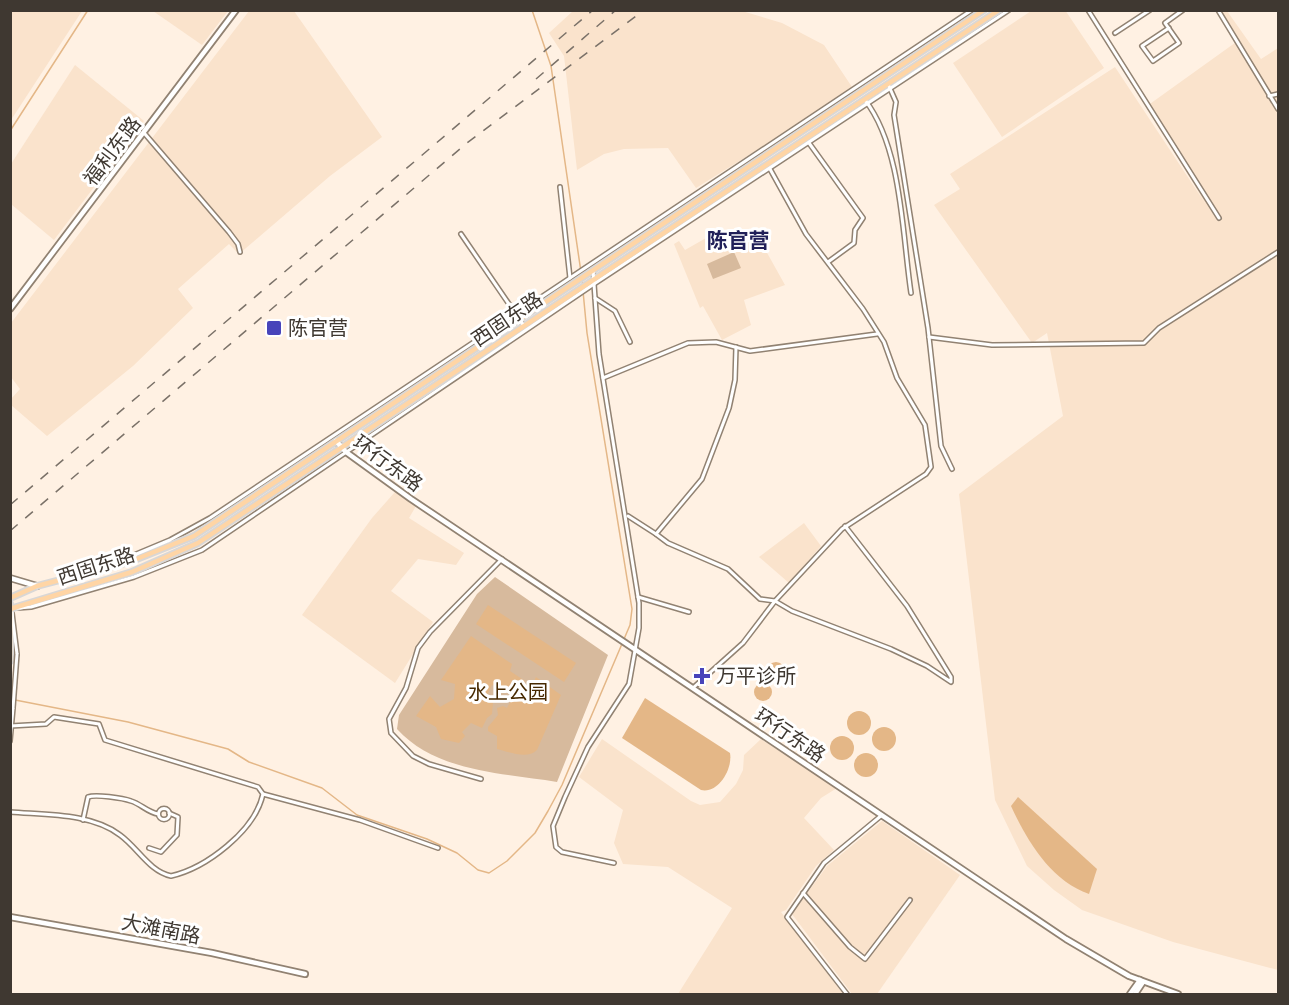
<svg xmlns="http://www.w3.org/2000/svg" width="1289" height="1005" font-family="'Golos Text','Noto Sans SC',sans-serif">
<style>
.built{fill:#fae3cc}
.green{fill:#d7ba9d}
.water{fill:#e4b787}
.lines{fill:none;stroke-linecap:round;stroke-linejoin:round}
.stream{stroke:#e4b787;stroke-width:1.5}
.street-casing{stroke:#918272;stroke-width:6}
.secondary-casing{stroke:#918272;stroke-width:8}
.primary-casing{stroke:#d9d7d6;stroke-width:8}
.street{stroke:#fff;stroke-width:3}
.secondary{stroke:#fff;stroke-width:4.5}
.primary{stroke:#ffd5a5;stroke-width:4.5}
.rail{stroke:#7a7168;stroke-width:1.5;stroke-dasharray:10 10;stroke-linecap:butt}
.street-bridge-casing{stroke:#918272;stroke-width:6;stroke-linecap:butt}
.street-bridge{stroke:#fff;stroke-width:3}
.poi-dot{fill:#4844ba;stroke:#fff;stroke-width:2}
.labels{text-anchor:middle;stroke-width:6;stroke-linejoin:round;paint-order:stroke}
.street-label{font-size:20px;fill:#3f3831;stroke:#fff}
.poi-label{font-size:20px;fill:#3f3831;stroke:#fff;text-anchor:start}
.park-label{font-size:20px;fill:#472901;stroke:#fff}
.neighbourhood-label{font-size:21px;font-weight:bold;fill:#212059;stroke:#fff}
</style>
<rect width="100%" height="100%" fill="#fff1e3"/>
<g class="built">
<polygon points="11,10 82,11 11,120 10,11"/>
<polygon points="1065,10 1104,68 1002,137 953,63 1031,11"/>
<polygon points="153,11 228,11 202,45"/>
<polygon points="249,11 294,11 382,137 330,176 239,254 229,244 178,289 193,308 133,366 47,436 11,405 11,399 20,389 11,377 11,323"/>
<polygon points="573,11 742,11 782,23 824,45 854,90 696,188 668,148 624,149 604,154 577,170 564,56 549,33"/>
<polygon points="1221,11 1227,11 1261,59 1278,48 1278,970 1173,942 1082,910 1054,890 1027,866 995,800 959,494 1063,416 1047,333 1032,343 934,205 960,189 950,174 1115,67 1205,203 1147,106 1239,40"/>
<polygon points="75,65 144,121 54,240 11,204 11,164"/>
<polygon points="756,233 785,285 744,300 751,325 722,340 703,306 700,308 674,244 679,241 685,250 706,238 708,241 717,238 722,247"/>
<polygon points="395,492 416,506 409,518 464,553 456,565 418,559 391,591 433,622 395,683 302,615 372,518"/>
<polygon points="804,523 821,546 789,583 759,557"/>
<polygon points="602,739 691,801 700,805 720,802 736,784 743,770 744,755 761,739 837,788 821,798 804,818 834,850 816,866 786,910 781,912 843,994 678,994 732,908 668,867 623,864 614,843 623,810 579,777"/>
<polygon points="882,821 960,875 877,994 852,994 792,914 827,866"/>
</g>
<g class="green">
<polygon points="734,252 741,268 713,279 707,264"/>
<path d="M495,577l113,78 -51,127c-55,-9 -121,-10 -160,-53l2,-14 78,-121z"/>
</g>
<g class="water">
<polygon points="488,605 576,663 564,682 476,624"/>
<polygon points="471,636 512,664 510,671 525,681 520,689 511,693 492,685 485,699 493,702 492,714 487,718 482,728 471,723 462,732 465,736 459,743 441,739 436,727 416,716 430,696 440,707 454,699 455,684 441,680"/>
<circle cx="776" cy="671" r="9"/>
<path d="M536,677l25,18 -24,55c-10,10 -27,2 -40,-1v-13l-9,-5v-4l10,-12 -1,-7 6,-2 4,2c5,-12 16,-12 21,-22l3,1z"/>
<circle cx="763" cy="692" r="9"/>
<path d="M645,698l85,55c3,16 -12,41 -29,37l-79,-52z"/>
<circle cx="859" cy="723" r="12"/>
<circle cx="884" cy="739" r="12"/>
<circle cx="842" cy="748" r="12"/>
<circle cx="866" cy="765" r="12"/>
<path d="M1018,797l79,72 -8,25c-38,-13 -62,-53 -78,-88z"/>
</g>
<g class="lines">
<g class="stream">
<polyline points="532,10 551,66 583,286"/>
<polyline points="10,131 88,10"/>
<polyline points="10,699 128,722 228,749 249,762 322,788 357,815 427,839 457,853 478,870 489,873 507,861 535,833 548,811 562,785 630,625 632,609 587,333 583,291"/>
</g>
<defs>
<g id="street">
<polyline points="1088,10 1219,218"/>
<polyline points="1218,10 1278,109"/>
<polyline points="1169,28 1142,46 1153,61 1179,43 1165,23 1183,10"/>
<polyline points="1115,33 1150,10"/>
<polyline points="888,84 896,102 894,115 928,328 941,446 952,469"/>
<polyline points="1269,96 1278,94"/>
<path d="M865,100c37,48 37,133 46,193"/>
<polyline points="145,134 229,232 238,244 240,252"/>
<polyline points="809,143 863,218 855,230 854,243 828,262"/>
<polyline points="560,187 570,278"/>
<polyline points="461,234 524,326"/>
<polyline points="593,270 599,354 639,603 639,628 629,684 588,747 565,797 553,826 556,847 562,852 614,863"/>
<polyline points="595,298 615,311 630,342"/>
<polyline points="929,337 992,345 1144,343 1159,328 1278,252"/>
<polyline points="736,347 735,380 729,408 702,479 656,534 668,543 728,569 760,599 775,601 792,611 891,649 927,666 951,682 951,677 907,606 845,526"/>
<polyline points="603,378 688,343 716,342 750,351 877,334"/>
<polyline points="628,516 656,534"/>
<polyline points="103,568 170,540 210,518 972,10"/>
<polyline points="638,597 689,612"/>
<polyline points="17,608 31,607 134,577 202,550 594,284 1009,10"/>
<polyline points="12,613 17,654"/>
<polyline points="694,687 743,643 775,601 842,529 926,474 931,467 925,425 897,378 884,342 863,309 806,234 770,169"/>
<path d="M10,726l36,-2 8,-7 45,7 6,16 153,47 5,7c-8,37 -57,74 -92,82 -22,-5 -33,-28 -51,-41 -29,-22 -74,-20 -110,-23"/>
<polyline points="10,741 13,708"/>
<polyline points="481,779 429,764 413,756 391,733 389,719 406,688 418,648 430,632 502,559"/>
<polyline points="263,794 360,820 438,848"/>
<circle cx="164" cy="814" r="5.5"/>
<path d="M83,820l5,-23c7,-3 35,1 43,4 10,3 16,11 27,13"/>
<polyline points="149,848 161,852 177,835 178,817 169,813"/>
<polyline points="803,893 850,947 865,959 910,900"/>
<polyline points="847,994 787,917 824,863 882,815"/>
</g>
<g id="secondary">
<polyline points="10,309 236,10"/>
<polyline points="336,441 346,452 411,499 1066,939 1129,976 1178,994"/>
<polyline points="10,578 37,586"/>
<polyline points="10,917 212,953 305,974"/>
<polyline points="1130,994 1140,980"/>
<polyline points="1135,994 1143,982"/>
</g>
<g id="primary">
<polyline points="10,598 37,586 129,562 194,536 984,10"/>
<polyline points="10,604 10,661"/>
<polyline points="10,609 132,572 198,543 999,10"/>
</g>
</defs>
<use href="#street" class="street-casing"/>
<use href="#secondary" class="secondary-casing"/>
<use href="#primary" class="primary-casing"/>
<use href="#street" class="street"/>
<use href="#secondary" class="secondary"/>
<use href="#primary" class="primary"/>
<g class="rail">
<polyline points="536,79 616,10"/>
<polyline points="10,505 593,10"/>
<polyline points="10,531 467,143 644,10"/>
</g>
<defs>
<polyline id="street-bridge" points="13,708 17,654"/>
</defs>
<use href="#street-bridge" class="street-bridge-casing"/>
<use href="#street-bridge" class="street-bridge"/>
</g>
<g class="poi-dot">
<rect x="266" y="320" width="16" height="16" rx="3"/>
<path d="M699 667h6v6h6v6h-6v6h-6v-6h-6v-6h6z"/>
</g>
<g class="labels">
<g class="street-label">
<text transform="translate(112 151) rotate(-53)" y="7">福利东路</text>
<text transform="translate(507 319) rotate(-34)" y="7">西固东路</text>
<text transform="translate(388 463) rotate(36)" y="7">环行东路</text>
<text transform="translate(96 566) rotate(-18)" y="7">西固东路</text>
<text transform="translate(790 735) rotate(34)" y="7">环行东路</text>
<text transform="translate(161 929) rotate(11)" y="7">大滩南路</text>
</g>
<g class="poi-label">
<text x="288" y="335">陈官营</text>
<text x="716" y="683">万平诊所</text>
</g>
<g class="park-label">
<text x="508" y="699">水上公园</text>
</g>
<g class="neighbourhood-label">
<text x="738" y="248">陈官营</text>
</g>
</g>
<rect width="1289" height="1005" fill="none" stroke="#3f3831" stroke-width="24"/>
</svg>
